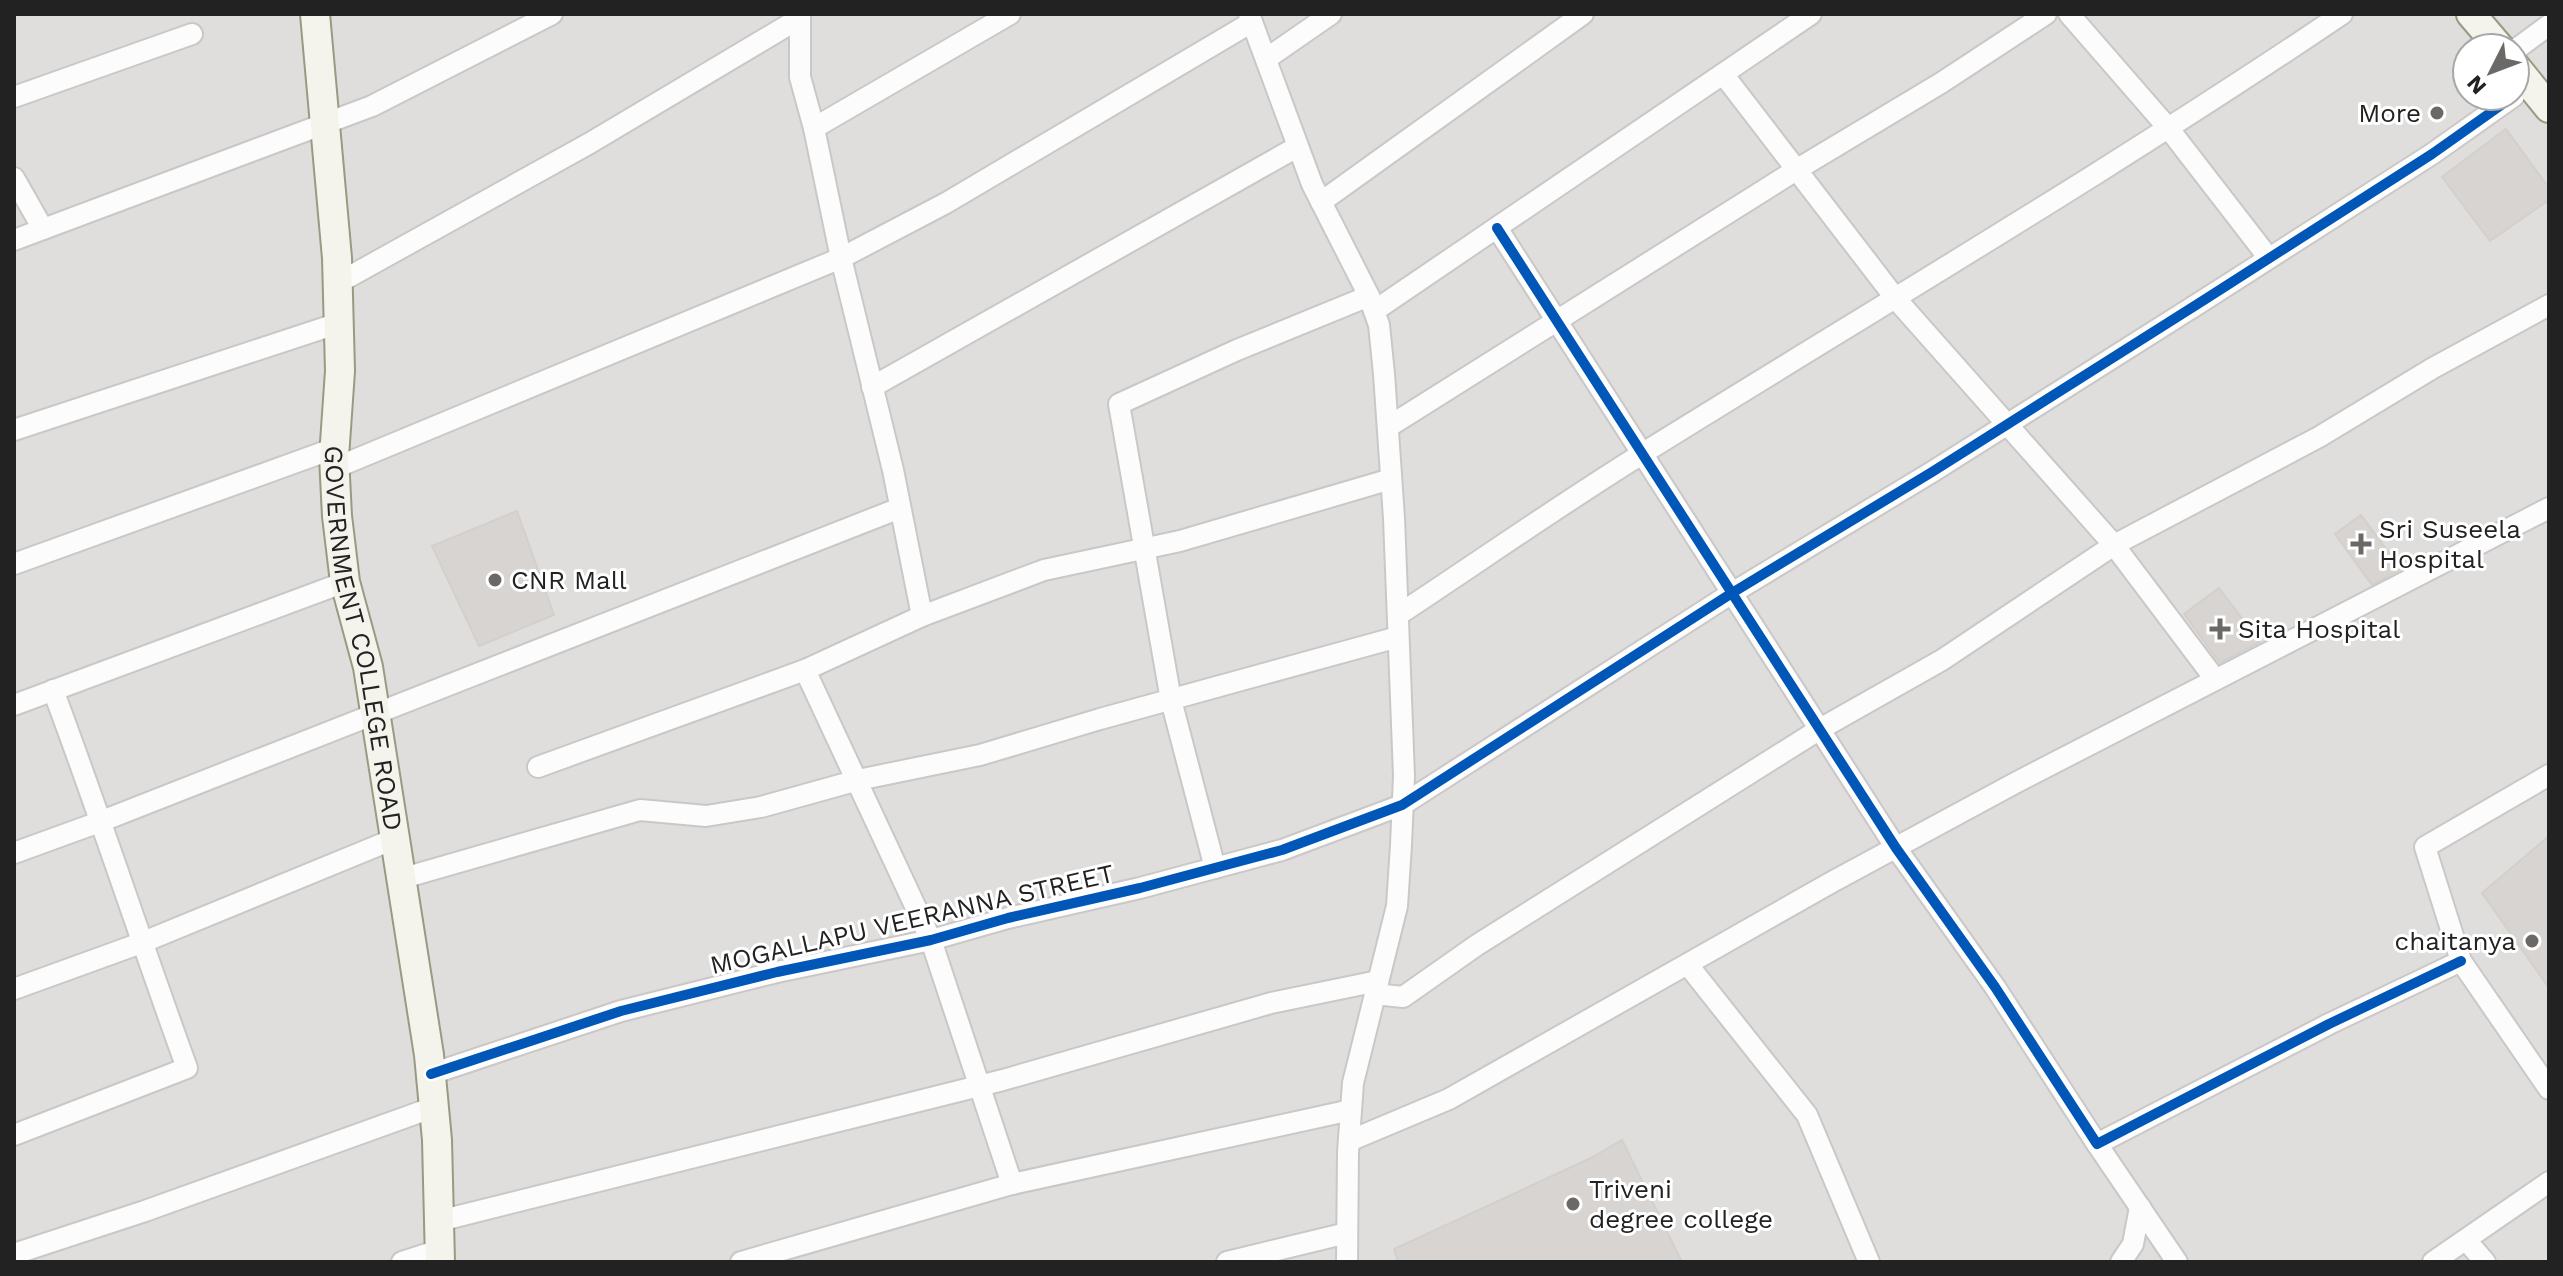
<svg xmlns="http://www.w3.org/2000/svg" width="2563" height="1276" font-family="'Work Sans',sans-serif">
<style>
.residential{fill:#dfdedc;fill-rule:evenodd}
.building{fill:#d7d4d2;stroke:#d3d0cc;stroke-width:2}
.lines{fill:none;stroke-linecap:round;stroke-linejoin:round}
.street-casing{stroke:#c9c8c7;stroke-width:24}
.secondary-casing{stroke:#999a82;stroke-width:32}
.street{stroke:#fdfcfc;stroke-width:20}
.secondary{stroke:#f4f4ed;stroke-width:28}
.cycleway-casing{stroke:#fff;stroke-width:15}
.cycleway{stroke:#0057b8;stroke-width:10}
.poi-dot{fill:#6a6968;stroke:#fff;stroke-width:3}
.labels{text-anchor:middle;stroke-width:6;stroke-linejoin:round;paint-order:stroke}
.poi-label{font-size:26px;fill:#222;stroke:#fff;text-anchor:start}
.street-label{font-size:26px;fill:#222;stroke:#fff}
</style>
<rect width="100%" height="100%" fill="#f0eeeb"/>
<path class="residential" d="M14,14h2535v1248h-2535zM2467,48h48v48h-48z"/>
<g class="building">
<polygon points="2506,129 2549,188 2549,200 2490,241 2442,177"/>
<polygon points="517,511 554,615 479,646 432,546"/>
<polygon points="2361,515 2401,569 2372,585 2335,534"/>
<polygon points="2219,588 2260,642 2220,663 2184,614"/>
<polygon points="2549,836 2549,988 2482,893"/>
<polygon points="1622,1140 1682,1262 1398,1262 1394,1249 1591,1158"/>
</g>
<g class="lines">
<defs>
<g id="street">
<polyline points="800,14 800,77 814,128 841,258 893,470 922,616"/>
<polyline points="1249,14 1312,184 1369,296 1379,325 1384,374 1394,518 1404,776 1401,845 1397,906 1353,1083 1348,1152 1347,1262"/>
<polyline points="2069,14 2169,129 2268,257"/>
<polyline points="2515,50 2549,25"/>
<polyline points="1266,59 1331,14"/>
<polyline points="1723,74 1896,299 2114,545 2215,679"/>
<polyline points="14,97 192,34"/>
<polyline points="814,128 1010,14"/>
<polyline points="14,178 43,229"/>
<polyline points="1321,202 1583,14"/>
<polyline points="1497,228 1896,848 1995,987 2097,1144 2329,1024 2461,961"/>
<polyline points="14,240 372,106 552,14"/>
<polyline points="338,283 590,143 800,18"/>
<polyline points="1374,311 1811,14"/>
<polyline points="872,387 1297,147"/>
<polyline points="1388,427 1796,170 1941,83 2046,14"/>
<polyline points="14,430 339,323"/>
<polyline points="335,468 841,258 946,203 1252,22"/>
<polyline points="14,564 335,448"/>
<path d="M1398,615c82,-54 163,-111 247,-163 233,-145 469,-284 697,-438"/>
<polyline points="805,670 931,940 1012,1184"/>
<polyline points="14,705 345,582"/>
<polyline points="538,767 805,670 922,616 1044,570 1180,541 1391,479"/>
<polyline points="2549,775 2425,847 2461,961 2549,1089"/>
<polyline points="14,853 102,821 900,508"/>
<polyline points="1215,868 1171,700 1119,404 1237,350 1369,296"/>
<polyline points="400,879 640,810 706,816 761,807 858,780 980,755 1100,719 1398,637"/>
<polyline points="1688,965 1807,1115 1869,1262"/>
<polyline points="14,989 141,943 394,839"/>
<polyline points="1375,994 1403,997 1477,945 1820,729 1942,660 2114,545 2319,437 2433,368 2549,305"/>
<polyline points="431,1074 621,1011 777,972 931,940 1008,918 1140,888 1282,850 1402,805 1732,593 1932,472 2204,300 2432,154 2514,96"/>
<path d="M14,1135l173,-67c-46,-126 -87,-253 -134,-378"/>
<polyline points="1349,1141 1449,1099 1832,882 2017,782 2549,508"/>
<polyline points="2097,1144 2177,1262"/>
<polyline points="439,1221 1003,1080 1271,1003 1378,981"/>
<polyline points="2466,1240 2485,1262"/>
<polyline points="14,1254 145,1211 434,1107"/>
<polyline points="402,1262 439,1250"/>
<polyline points="741,1262 1012,1184 1351,1110"/>
<polyline points="1227,1262 1347,1233"/>
<polyline points="2121,1262 2133,1244 2140,1207"/>
<polyline points="2433,1262 2549,1182"/>
</g>
<g id="secondary">
<path id="s1" d="M315,14l22,244 3,113 -6,86 3,59 8,66 23,85 61,388 8,85 3,122"/>
<polyline points="2471,14 2500,48"/>
<polyline points="2515,66 2549,108"/>
</g>
</defs>
<use href="#street" class="street-casing"/>
<use href="#secondary" class="secondary-casing"/>
<use href="#street" class="street"/>
<use href="#secondary" class="secondary"/>
<defs>
<g id="cycleway">
<polyline points="1497,228 1896,848 1995,987 2097,1144 2329,1024 2461,961"/>
<polyline points="431,1074 621,1011 777,972 931,940 1008,918 1140,888 1282,850 1402,805 1732,593 1932,472 2204,300 2432,154 2514,96"/>
</g>
</defs>
<use href="#cycleway" class="cycleway-casing"/>
<use href="#cycleway" class="cycleway"/>
</g>
<g class="poi-dot">
<circle cx="2437" cy="113" r="8"/>
<path d="M2357 532h8v8h8v8h-8v8h-8v-8h-8v-8h8z"/>
<circle cx="495" cy="580" r="8"/>
<path d="M2216 617h8v8h8v8h-8v8h-8v-8h-8v-8h8z"/>
<circle cx="2532" cy="941" r="8"/>
<circle cx="1573" cy="1204" r="8"/>
</g>
<g class="labels">
<g class="poi-label">
<text x="2421" y="122" text-anchor="end">More</text>
<text x="2379" y="538">Sri Suseela<tspan x="2379" dy="30">Hospital</tspan></text>
<text x="511" y="589">CNR Mall</text>
<text x="2238" y="638">Sita Hospital</text>
<text x="2516" y="950" text-anchor="end">chaitanya</text>
<text x="1589" y="1198">Triveni<tspan x="1589" dy="30">degree college</tspan></text>
</g>
<g class="street-label">
<text dy="9" stroke="none"><textPath href="#s1" startOffset="628">GOVERNMENT COLLEGE ROAD</textPath></text>
<text transform="translate(912 919) rotate(-13)" y="9">MOGALLAPU VEERANNA STREET</text>
</g>
</g>
<rect width="2563" height="1276" fill="none" stroke="#222222" stroke-width="32"/>
<g transform="translate(2491 72) rotate(228)"><circle r="38" fill="#ffffff" stroke="#a7a7a7" stroke-width="2"/>
<path d="M0-6L14 30L0 20L-14 30Z" fill="#6a6968"/>
<text y="-12" font-size="22" font-weight="bold" text-anchor="middle" fill="#222222">N</text>
</g>
</svg>
